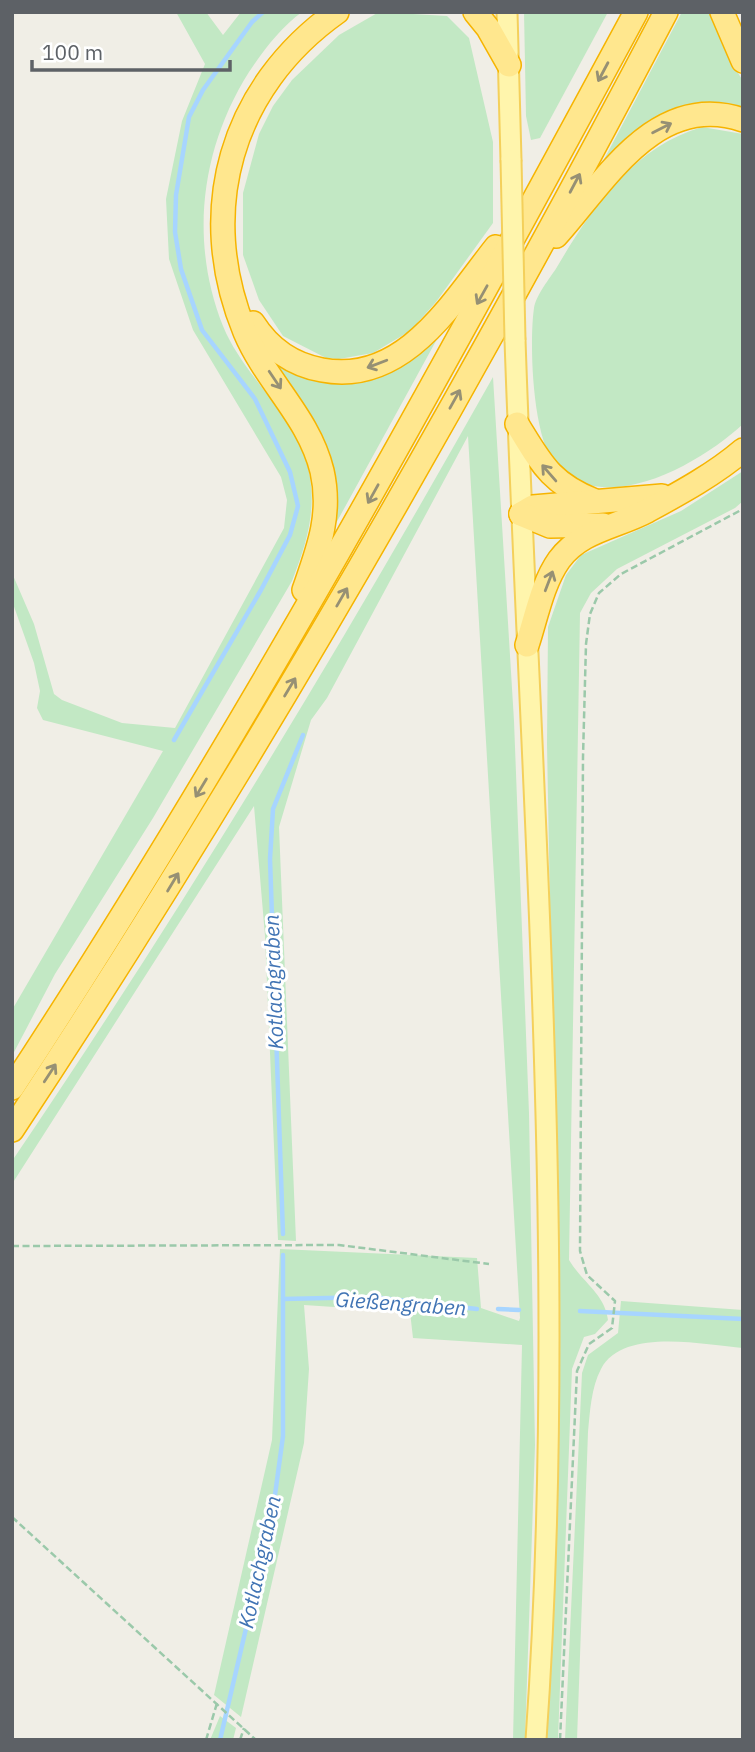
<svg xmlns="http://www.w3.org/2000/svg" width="755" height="1752" font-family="'IBM Plex Sans',sans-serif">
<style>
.green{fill:#c2e8c4}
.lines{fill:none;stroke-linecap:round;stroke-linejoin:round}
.stream{stroke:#a7d5ff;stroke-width:4.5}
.major-casing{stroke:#f4d05b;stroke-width:23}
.highway-casing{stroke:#f6b400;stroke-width:26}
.path{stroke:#9bc9aa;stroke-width:2.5;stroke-dasharray:7 3.5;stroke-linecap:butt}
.major{stroke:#fff5ac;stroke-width:19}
.highway{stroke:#ffe78e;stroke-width:23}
.major-bridge-casing{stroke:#f4d05b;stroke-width:23;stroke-linecap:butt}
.major-bridge{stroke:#fff5ac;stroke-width:19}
.oneway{stroke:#969074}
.labels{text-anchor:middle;stroke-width:6;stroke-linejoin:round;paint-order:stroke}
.water-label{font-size:21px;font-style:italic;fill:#4174b4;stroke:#fff}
</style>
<rect width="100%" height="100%" fill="#f0eee6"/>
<g class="green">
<path d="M176,12h30l17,23 18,-23h61c-21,15 -39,39 -53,60 -48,76 -60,169 -26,254 21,52 75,90 86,146 8,39 -3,73 -17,109l-139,237 -98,156 -43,82v-46l151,-259 -120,-31 -6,-12 3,-17 -6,-28 -22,-62v-28l22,51 20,70 8,6 60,23 53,5 109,-200 3,-28 -6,-23 -88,-147 -24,-71 -3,-60 16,-78 23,-57z"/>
<polygon points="379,12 447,16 469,38 493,142 493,223 436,302 410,331 373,353 339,359 326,358 283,336 259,300 243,255 243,193 259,134 273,106 292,80 339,35"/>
<polygon points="524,12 608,12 540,138 531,140 526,116"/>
<polygon points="682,12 712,12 730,60 743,81 743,114 721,110 599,169"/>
<path d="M702,127l41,7v290c-41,38 -134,93 -185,44 -26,-25 -29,-125 -24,-160 2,-13 16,-30 23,-41 35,-59 76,-120 145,-140z"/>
<polygon points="448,319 334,527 268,353 329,379"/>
<path d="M493,377l21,344 15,392 6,332 -10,295h-12l9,-395 -109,-7 -3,-26 -106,-7 5,64 -5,74 -63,274 -27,-22 58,-255 8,-191 197,9 4,50 38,13 1,-3 -52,-882 -141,262 -16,22 -32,107 17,414 -18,-1 -13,-304 -11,-130 -242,378v-23c172,-254 331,-517 481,-784z"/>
<path d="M743,471v30l-8,7 -118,61 -26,24 -11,20 -11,647c13,22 36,34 39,60l-13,14 -11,3 -12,32 -14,371h-13l14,-344 -12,-652 1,-117 18,-52 15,-20 100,-44z"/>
<path d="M621,1301l122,9v38c-39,-3 -120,-21 -142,21 -10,19 -11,43 -13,63l-11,308h-12l17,-367 6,-18 30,-22z"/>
<polygon points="220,1716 236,1728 233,1740 210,1740"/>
</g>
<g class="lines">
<g class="stream">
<polyline points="174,740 261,590 290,535 298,506 290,472 255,399 202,330 181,269 175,232 176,195 189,117 203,90 252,22 263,12"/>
<polyline points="283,1234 270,859 273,809 303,735"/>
<polyline points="283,1299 372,1297 477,1309"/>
<polyline points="498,1309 519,1310"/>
<polyline points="580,1311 743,1319"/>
<polyline points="220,1740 272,1517 283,1436 283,1255"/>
</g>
<defs>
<g id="major">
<polyline points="507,12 511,160"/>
<path d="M515,340c16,466 54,934 21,1400"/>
</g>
<g id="highway">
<polyline points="475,12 488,28 509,65"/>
<polyline points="722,12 743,61"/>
<path d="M556,236c48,-53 100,-146 187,-116"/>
<path d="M253,323c16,25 40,42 69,47 82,16 131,-69 174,-123"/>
<path d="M517,424c24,39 33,59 78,77"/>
<polyline points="521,514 533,507 662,496"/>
<polyline points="521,514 550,526 603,525"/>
<path d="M304,590c14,-40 28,-75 18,-119 -13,-54 -56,-89 -77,-139 -50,-121 -14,-245 92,-320"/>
<path d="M527,645c9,-27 15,-61 32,-85 22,-30 58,-33 88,-49 33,-18 68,-37 96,-61"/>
<path d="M12,1088c228,-347 427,-711 624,-1076"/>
<path d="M12,1130c238,-360 453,-735 654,-1118"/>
</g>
</defs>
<use href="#major" class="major-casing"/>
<use href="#highway" class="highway-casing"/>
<g class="path">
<polyline points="12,1246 339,1245 489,1264"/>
<polyline points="12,1517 256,1740"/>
<polyline points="206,1740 217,1703"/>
<polyline points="240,1740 244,1728"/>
<polyline points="560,1740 577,1371 589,1344 612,1328 615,1301 587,1275 580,1251 583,757 586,644 590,614 599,593 621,574 743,509"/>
</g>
<use href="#major" class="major"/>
<use href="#highway" class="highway"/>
<defs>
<polyline id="major-bridge" points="511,160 515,340"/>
</defs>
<use href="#major-bridge" class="major-bridge-casing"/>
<use href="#major-bridge" class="major-bridge"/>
</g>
<defs><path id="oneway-shaft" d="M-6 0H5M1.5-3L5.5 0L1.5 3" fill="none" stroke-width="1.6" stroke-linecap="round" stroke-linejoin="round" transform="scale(1.75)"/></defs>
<g class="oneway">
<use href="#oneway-shaft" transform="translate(603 72) rotate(118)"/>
<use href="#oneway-shaft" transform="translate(662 128) rotate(-27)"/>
<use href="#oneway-shaft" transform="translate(575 183) rotate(-62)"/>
<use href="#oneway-shaft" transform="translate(482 295) rotate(119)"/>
<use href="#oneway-shaft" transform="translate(377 364) rotate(159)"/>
<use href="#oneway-shaft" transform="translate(275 380) rotate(56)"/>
<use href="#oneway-shaft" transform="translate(455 399) rotate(-61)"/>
<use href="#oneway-shaft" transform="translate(549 473) rotate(-131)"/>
<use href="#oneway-shaft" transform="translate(373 494) rotate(119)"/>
<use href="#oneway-shaft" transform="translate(549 581) rotate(-69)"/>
<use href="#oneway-shaft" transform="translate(342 597) rotate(-60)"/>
<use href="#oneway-shaft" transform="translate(290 687) rotate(-59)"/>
<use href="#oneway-shaft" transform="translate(201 788) rotate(121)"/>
<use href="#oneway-shaft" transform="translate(173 882) rotate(-59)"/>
<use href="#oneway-shaft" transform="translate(50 1073) rotate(-57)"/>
</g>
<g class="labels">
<g class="water-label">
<text transform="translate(274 982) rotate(-92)" y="7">Kotlachgraben</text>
<text transform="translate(401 1304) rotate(4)" y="7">Gießengraben</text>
<text transform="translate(260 1562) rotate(-78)" y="7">Kotlachgraben</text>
</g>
</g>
<rect width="755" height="1752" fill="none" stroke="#5d6166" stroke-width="28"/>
<path d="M32 60v10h198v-10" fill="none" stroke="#5d6166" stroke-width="3.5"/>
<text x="42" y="60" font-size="21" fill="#5d6166" stroke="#ffffff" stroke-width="5" paint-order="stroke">100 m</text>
</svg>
